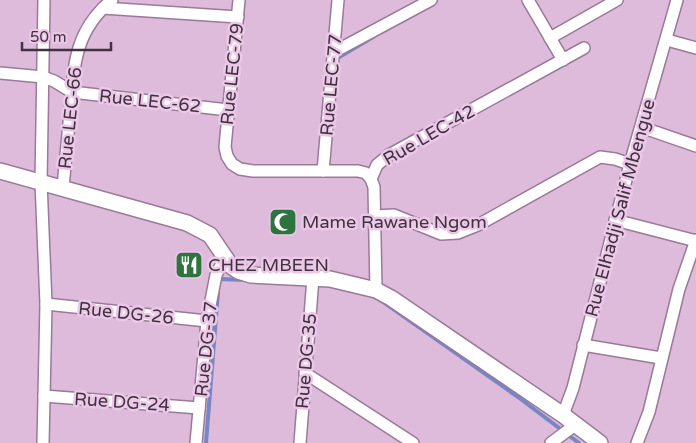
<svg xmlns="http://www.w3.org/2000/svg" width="696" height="443" font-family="'Varela Round',sans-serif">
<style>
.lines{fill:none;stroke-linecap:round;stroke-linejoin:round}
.stream{stroke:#7787c5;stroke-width:4}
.minor-casing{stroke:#9a7a98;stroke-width:14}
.tertiary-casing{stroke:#9a7a98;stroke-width:18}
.minor{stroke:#fff;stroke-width:11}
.tertiary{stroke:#fff;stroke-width:15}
.labels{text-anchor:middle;stroke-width:5;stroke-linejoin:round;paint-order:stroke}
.street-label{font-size:18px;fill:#413240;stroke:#ebc7e8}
.poi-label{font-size:18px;fill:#413240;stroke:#ebc7e8;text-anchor:start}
</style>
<rect width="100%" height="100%" fill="#debadb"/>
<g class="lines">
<g class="stream">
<polyline points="336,59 373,37"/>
<polyline points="219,280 219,279 246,280"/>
<polyline points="382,301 518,397 579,443"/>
<polyline points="206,443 218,292"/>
</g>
<defs>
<g id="minor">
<polyline points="239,0 225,147 227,156 232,164 240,169 253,171 358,171 366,173 371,179 374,187 376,290"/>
<polyline points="528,0 563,60"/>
<polyline points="103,8 238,17"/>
<polyline points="550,38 617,0"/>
<polyline points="667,40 696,48"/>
<polyline points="334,52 431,0"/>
<polyline points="0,73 43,77 54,81 72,92 228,110"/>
<polyline points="641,127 696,146"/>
<polyline points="323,171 338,0"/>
<polyline points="371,179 377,165 389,155 584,48"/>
<path d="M63,188c2,-25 5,-51 7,-77 4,-45 4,-80 42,-111"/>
<polyline points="375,216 394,215 441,234 458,233 478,225 600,157 615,159 630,164"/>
<polyline points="615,220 696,241"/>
<polyline points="46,304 207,321"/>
<polyline points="583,345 661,358"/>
<polyline points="305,373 413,443"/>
<polyline points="44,396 199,408"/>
<polyline points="563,415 573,388 630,164 677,0"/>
<polyline points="43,443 46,304 41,182 44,0"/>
<polyline points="196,443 207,321 216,275 225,257"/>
<polyline points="300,443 313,278"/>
<polyline points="551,443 575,425"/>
<polyline points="637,443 649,412 679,289 696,240"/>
</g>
<polyline id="tertiary" points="0,171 187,223 210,235 231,266 238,271 251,275 330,279 376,290 391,298 563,415 600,443"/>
</defs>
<use href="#minor" class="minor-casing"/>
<use href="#tertiary" class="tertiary-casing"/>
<use href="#minor" class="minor"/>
<use href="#tertiary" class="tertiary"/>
</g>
<defs>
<symbol id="mosque-square" viewBox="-11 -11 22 22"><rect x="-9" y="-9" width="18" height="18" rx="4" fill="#2f733e" stroke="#ebc7e8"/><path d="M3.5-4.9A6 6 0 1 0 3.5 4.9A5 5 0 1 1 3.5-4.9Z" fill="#fff"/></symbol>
<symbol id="restaurant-square" viewBox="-11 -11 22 22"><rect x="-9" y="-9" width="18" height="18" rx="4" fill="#2f733e" stroke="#ebc7e8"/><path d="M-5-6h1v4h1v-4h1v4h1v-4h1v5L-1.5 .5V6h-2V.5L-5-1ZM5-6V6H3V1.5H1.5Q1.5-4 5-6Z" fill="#fff"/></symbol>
</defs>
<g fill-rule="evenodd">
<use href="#mosque-square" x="267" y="206" width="32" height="32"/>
<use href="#restaurant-square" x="173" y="249" width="32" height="32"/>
</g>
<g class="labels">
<g class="street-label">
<text transform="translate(232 74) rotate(-84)" y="6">Rue LEC-79</text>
<text transform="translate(331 85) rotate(-85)" y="6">Rue LEC-77</text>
<text transform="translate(150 101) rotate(6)" y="6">Rue LEC-62</text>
<text transform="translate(70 118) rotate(-84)" y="6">Rue LEC-66</text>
<text transform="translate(429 135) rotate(-30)" y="6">Rue LEC-42</text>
<text transform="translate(620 208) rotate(-75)" y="6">Rue Elhadji Salif Mbengue</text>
<text transform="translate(126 313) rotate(6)" y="6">Rue DG-26</text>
<text transform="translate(206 349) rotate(-84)" y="6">Rue DG-37</text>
<text transform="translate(306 361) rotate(-85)" y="6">Rue DG-35</text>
<text transform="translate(122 402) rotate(4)" y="6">Rue DG-24</text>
</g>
<g class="poi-label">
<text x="302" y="228">Mame Rawane Ngom</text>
<text x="208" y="271">CHEZ MBEEN</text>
</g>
</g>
<path d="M22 42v8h89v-8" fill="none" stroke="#413240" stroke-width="2.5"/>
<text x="30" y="42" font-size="15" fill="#413240" stroke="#ebc7e8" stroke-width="4" paint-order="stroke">50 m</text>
</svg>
